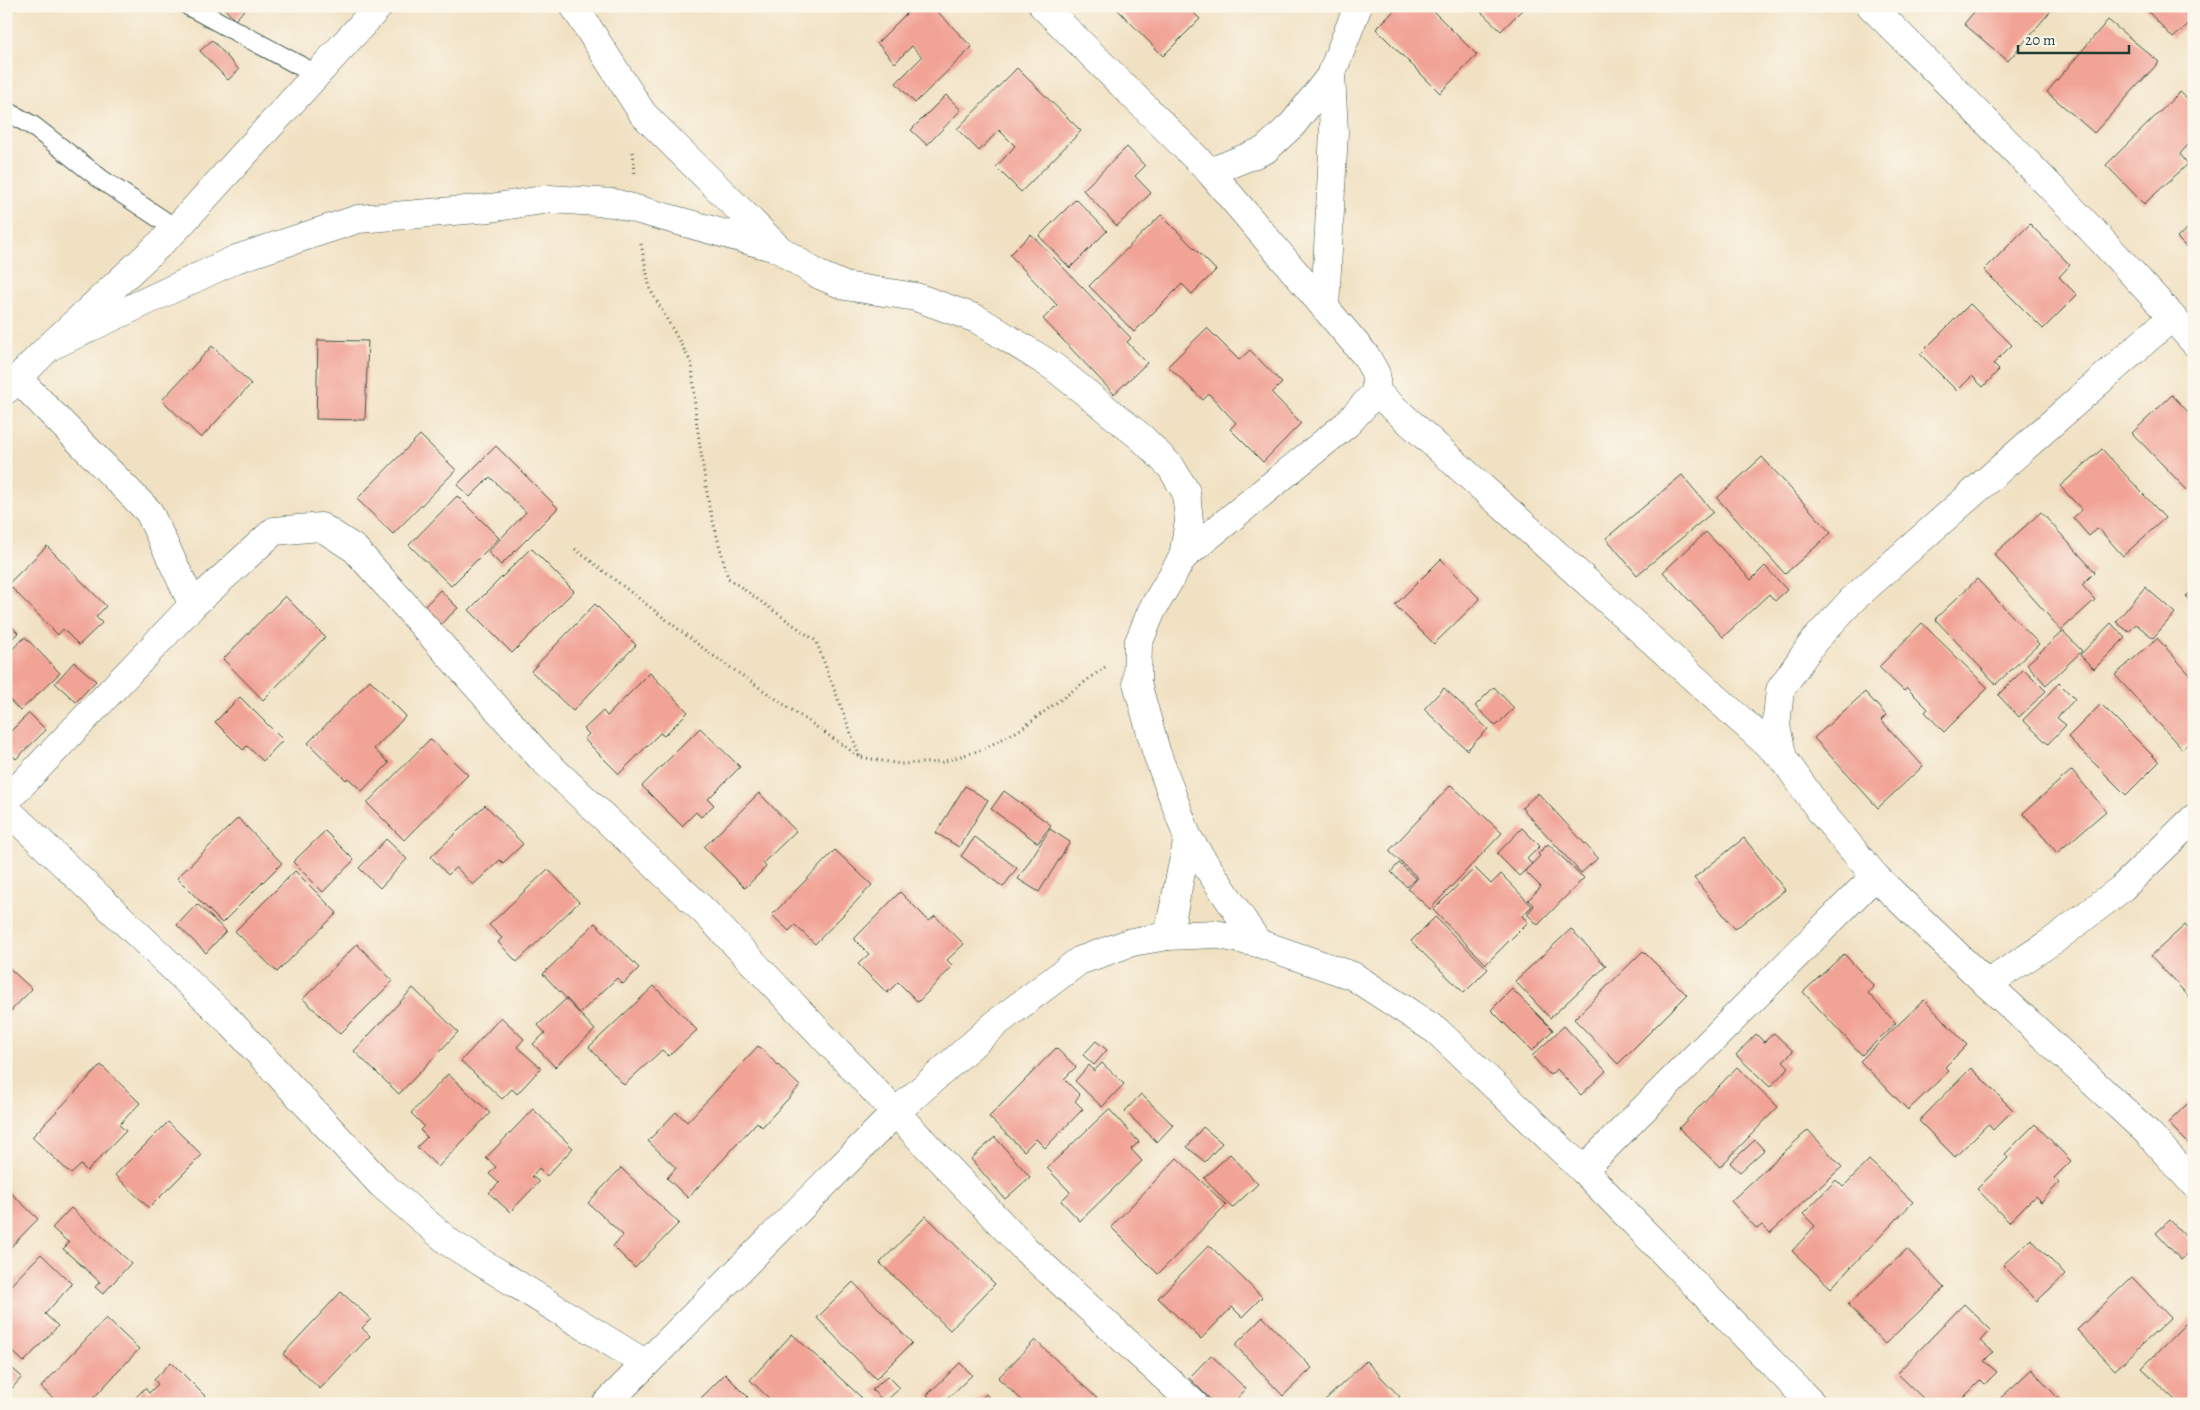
<svg xmlns="http://www.w3.org/2000/svg" width="2200" height="1410" font-family="Alegreya,serif">
<style>
.building{fill:#f1a395}
.lines{fill:none;stroke-linecap:round;stroke-linejoin:round}
.lane-casing{stroke:#3e5649;stroke-width:21}
.street-casing{stroke:#3e5649;stroke-width:29}
.path{stroke:#3e5649;stroke-width:3;stroke-dasharray:1 4;stroke-linecap:butt}
.lane{stroke:#fff;stroke-width:19}
.street{stroke:#fff;stroke-width:28}
</style>
<rect width="100%" height="100%" fill="#fbf7ec"/>
<filter id="ink" filterUnits="userSpaceOnUse"><feTurbulence type="fractalNoise" baseFrequency=".02" numOctaves="2"/><feDisplacementMap in="SourceGraphic" scale="10" xChannelSelector="R" yChannelSelector="G"/><feConvolveMatrix kernelMatrix="1 2 1 2 8 2 1 2 1" color-interpolation-filters="sRGB"/></filter>
<filter id="wash" filterUnits="userSpaceOnUse"><feTurbulence type="fractalNoise" baseFrequency=".0096" numOctaves="4" result="noise"/><feDisplacementMap in="SourceGraphic" scale="20" xChannelSelector="R" yChannelSelector="G"/><feGaussianBlur stdDeviation="1.12" result="paint"/><feColorMatrix in="noise" values="0 0 0 0 0 0 0 0 0 0 0 0 0 0 0 0 0 1.4 0 .05"/><feComposite in="paint" operator="in"/></filter>
<g filter="url(#wash)">
<rect width="100%" height="100%" fill="#f1e1c3"/>
<g id="blocks">
<g class="building">
<polygon points="222,6 248,6 235,20"/>
<polygon points="914,6 932,6 972,47 915,103 896,83 922,57 912,46 895,63 877,43"/>
<polygon points="1114,6 1187,6 1200,19 1163,56"/>
<polygon points="1399,6 1428,6 1477,55 1440,93 1376,29"/>
<polygon points="1465,6 1526,6 1501,31 1476,7 1471,12"/>
<polygon points="1979,6 2055,6 2008,61 1964,24"/>
<polygon points="2143,6 2194,6 2194,19 2173,38"/>
<polygon points="2108,20 2159,62 2094,133 2047,92"/>
<polygon points="212,40 239,70 228,80 200,51"/>
<polygon points="1017,68 1081,131 1021,192 996,167 1015,146 999,130 979,151 957,129"/>
<polygon points="2180,92 2194,105 2194,138 2180,154 2188,164 2144,204 2106,165"/>
<polygon points="946,95 961,110 927,145 911,130"/>
<polygon points="1127,147 1145,166 1135,176 1151,193 1117,226 1083,190"/>
<polygon points="1076,199 1107,231 1070,268 1039,236"/>
<polygon points="1161,215 1216,270 1192,294 1182,284 1134,332 1089,286"/>
<polygon points="2194,223 2194,255 2177,238"/>
<polygon points="2030,224 2070,265 2059,277 2077,295 2043,329 1984,270"/>
<polygon points="1031,234 1131,338 1127,342 1147,363 1114,394 1043,319 1057,305 1010,255"/>
<polygon points="1970,304 2012,345 1993,364 1999,370 1983,387 1972,376 1957,391 1920,354"/>
<polygon points="1207,328 1239,360 1250,350 1282,383 1272,393 1301,423 1263,462 1230,429 1236,423 1209,394 1203,400 1168,366"/>
<polygon points="318,340 368,341 365,420 316,419"/>
<polygon points="212,346 251,384 201,438 162,400"/>
<polygon points="2172,395 2194,418 2194,488 2189,492 2132,433"/>
<polygon points="420,435 456,470 393,534 357,499"/>
<polygon points="496,446 558,508 501,565 488,552 526,512 490,477 470,497 457,485"/>
<polygon points="2102,449 2165,518 2123,556 2098,528 2089,536 2073,518 2082,510 2060,486"/>
<polygon points="1762,457 1831,533 1785,574 1717,498"/>
<polygon points="1682,475 1713,512 1637,575 1606,538"/>
<polygon points="457,496 499,538 451,586 409,545"/>
<polygon points="2041,512 2095,572 2082,585 2095,600 2061,630 1994,554"/>
<polygon points="1706,532 1751,580 1765,566 1787,590 1775,601 1769,594 1723,637 1663,572"/>
<polygon points="47,546 106,606 96,617 102,623 79,645 63,629 58,635 8,584"/>
<polygon points="531,548 574,591 512,653 469,610"/>
<polygon points="1441,559 1480,599 1434,644 1395,605"/>
<polygon points="1977,579 2039,644 1996,684 1935,619"/>
<polygon points="2145,587 2175,613 2153,638 2136,624 2129,632 2116,622"/>
<polygon points="2194,589 2194,606 2186,596"/>
<polygon points="440,590 458,608 441,624 424,607"/>
<polygon points="285,596 325,637 263,700 223,659"/>
<polygon points="595,604 636,645 573,711 531,671"/>
<polygon points="6,620 18,633 6,644"/>
<polygon points="1922,623 1988,688 1944,732 1925,712 1928,709 1907,688 1904,691 1879,667"/>
<polygon points="2111,623 2125,638 2094,669 2080,655"/>
<polygon points="2063,631 2082,651 2046,685 2027,664"/>
<polygon points="25,637 60,673 20,711 6,696 6,655"/>
<polygon points="2157,638 2194,679 2194,739 2182,749 2115,675"/>
<polygon points="74,662 96,681 76,702 55,683"/>
<polygon points="2024,669 2046,691 2019,717 1998,695"/>
<polygon points="650,673 688,712 664,736 660,733 619,774 584,739 589,734 584,729 603,711 607,716"/>
<polygon points="370,680 406,716 374,749 389,763 362,791 348,778 346,780 308,743"/>
<polygon points="2059,683 2075,699 2057,718 2066,725 2048,744 2023,720"/>
<polygon points="1494,687 1514,708 1496,726 1475,706"/>
<polygon points="1444,688 1488,729 1467,750 1424,709"/>
<polygon points="1865,692 1886,715 1881,720 1923,766 1878,808 1814,738"/>
<polygon points="240,697 283,740 263,761 247,746 243,750 215,722"/>
<polygon points="2101,704 2159,762 2126,795 2068,737"/>
<polygon points="29,713 46,730 16,759 6,749 6,736"/>
<polygon points="700,728 740,767 708,799 714,805 701,817 696,812 682,826 642,786"/>
<polygon points="430,739 468,775 404,840 367,803"/>
<polygon points="2072,770 2106,811 2057,853 2023,813"/>
<polygon points="1451,785 1502,833 1430,909 1408,889 1418,878 1389,851"/>
<polygon points="965,786 988,800 959,847 936,833"/>
<polygon points="1004,791 1051,825 1038,843 991,809"/>
<polygon points="759,793 796,831 763,863 766,867 745,888 704,847"/>
<polygon points="1538,793 1598,858 1581,873 1522,808"/>
<polygon points="485,805 523,844 503,863 500,860 473,885 456,867 448,875 431,857"/>
<polygon points="238,818 282,863 222,923 177,878"/>
<polygon points="1522,828 1540,846 1527,859 1532,864 1519,876 1497,854"/>
<polygon points="1050,829 1070,842 1039,892 1018,879"/>
<polygon points="325,831 354,860 323,892 293,862"/>
<polygon points="975,837 1017,868 1003,887 961,856"/>
<polygon points="1744,838 1785,890 1735,929 1694,878"/>
<polygon points="386,839 407,859 380,888 359,868"/>
<polygon points="1548,844 1584,878 1538,925 1527,914 1534,906 1528,900 1541,887 1525,871 1540,856 1538,854"/>
<polygon points="835,850 872,885 815,944 795,925 789,931 772,915"/>
<polygon points="1399,863 1416,879 1407,887 1391,872"/>
<polygon points="1475,868 1491,884 1501,874 1532,906 1522,916 1528,922 1486,964 1433,910"/>
<polygon points="548,869 579,902 517,962 498,942 502,938 489,925"/>
<polygon points="295,871 337,913 277,972 235,931"/>
<polygon points="900,892 929,921 935,916 964,944 947,960 953,966 918,1002 898,982 887,993 858,964 869,954 854,939"/>
<polygon points="197,904 226,931 206,953 177,925"/>
<polygon points="1435,917 1488,969 1464,993 1411,941"/>
<polygon points="595,923 639,968 623,984 617,978 580,1013 543,974"/>
<polygon points="2185,925 2194,935 2194,1002 2151,956"/>
<polygon points="1571,929 1606,966 1550,1018 1515,981"/>
<polygon points="357,944 393,981 340,1034 303,999"/>
<polygon points="1643,951 1687,995 1618,1064 1574,1019"/>
<polygon points="1844,954 1874,986 1868,993 1896,1023 1862,1055 1803,992"/>
<polygon points="6,965 32,989 6,1016"/>
<polygon points="654,986 697,1030 669,1056 662,1050 624,1085 589,1047"/>
<polygon points="413,988 458,1032 399,1094 354,1051"/>
<polygon points="1512,989 1553,1030 1532,1051 1491,1010"/>
<polygon points="566,999 595,1030 555,1067 533,1044 545,1033 538,1025"/>
<polygon points="1924,1000 1967,1045 1945,1067 1949,1071 1908,1110 1860,1061"/>
<polygon points="501,1017 524,1039 517,1047 541,1068 517,1094 512,1089 502,1099 461,1061"/>
<polygon points="1564,1026 1606,1071 1581,1095 1557,1069 1550,1075 1532,1056"/>
<polygon points="1774,1033 1793,1051 1783,1061 1789,1067 1770,1087 1736,1055 1756,1034 1764,1042"/>
<polygon points="1096,1041 1107,1050 1094,1065 1083,1055"/>
<polygon points="758,1046 800,1086 762,1127 757,1122 688,1198 667,1178 676,1168 648,1141 676,1112 687,1122"/>
<polygon points="1056,1048 1076,1067 1064,1079 1080,1095 1075,1101 1083,1109 1045,1148 1036,1139 1024,1151 989,1117"/>
<polygon points="1102,1063 1124,1084 1102,1107 1075,1081 1089,1065 1094,1071"/>
<polygon points="101,1065 140,1103 119,1125 126,1131 87,1171 81,1165 71,1174 32,1137"/>
<polygon points="1737,1067 1778,1107 1720,1167 1679,1128"/>
<polygon points="1971,1068 2013,1110 1993,1130 1988,1124 1955,1157 1919,1121"/>
<polygon points="448,1074 490,1113 438,1167 417,1147 427,1137 420,1130 424,1126 411,1113"/>
<polygon points="1141,1094 1173,1125 1157,1142 1125,1111"/>
<polygon points="2194,1097 2194,1143 2191,1146 2168,1123"/>
<polygon points="533,1109 573,1148 547,1176 539,1168 532,1176 539,1182 510,1212 489,1193 499,1183 489,1174 496,1167 486,1158"/>
<polygon points="1109,1109 1139,1142 1131,1149 1142,1161 1080,1221 1061,1201 1070,1192 1047,1168"/>
<polygon points="168,1122 202,1155 149,1208 115,1175"/>
<polygon points="2035,1124 2071,1161 2054,1178 2059,1183 2041,1202 2035,1196 2009,1222 1977,1189 2008,1158 2005,1154"/>
<polygon points="1203,1127 1222,1143 1205,1162 1187,1147"/>
<polygon points="1808,1130 1842,1167 1770,1233 1762,1225 1757,1229 1731,1201"/>
<polygon points="995,1137 1030,1177 1005,1199 971,1159"/>
<polygon points="1755,1140 1764,1150 1740,1172 1730,1163"/>
<polygon points="1230,1154 1258,1184 1232,1208 1204,1178"/>
<polygon points="1177,1158 1226,1205 1158,1274 1111,1227"/>
<polygon points="1869,1160 1913,1202 1831,1288 1792,1251 1815,1226 1803,1214 1836,1180 1843,1187"/>
<polygon points="621,1168 679,1223 635,1268 613,1246 623,1235 588,1203"/>
<polygon points="7,1189 38,1219 6,1252 6,1190"/>
<polygon points="71,1208 131,1263 103,1294 95,1287 100,1282 63,1249 69,1243 52,1228"/>
<polygon points="926,1216 995,1284 950,1330 880,1263"/>
<polygon points="2170,1220 2194,1245 2194,1248 2181,1260 2156,1233"/>
<polygon points="2031,1239 2065,1275 2037,1301 2003,1265"/>
<polygon points="1209,1245 1262,1297 1242,1317 1232,1307 1201,1339 1158,1298"/>
<polygon points="1907,1249 1944,1288 1885,1344 1848,1305"/>
<polygon points="41,1254 72,1284 45,1314 58,1326 24,1362 6,1345 6,1290"/>
<polygon points="2132,1277 2171,1318 2115,1370 2077,1330"/>
<polygon points="853,1282 912,1343 876,1379 817,1318"/>
<polygon points="341,1292 371,1319 362,1328 370,1336 320,1389 283,1354"/>
<polygon points="1964,1304 1991,1330 1981,1341 1993,1352 1984,1361 1997,1372 1985,1384 1981,1380 1957,1404 1929,1404 1897,1373"/>
<polygon points="2194,1315 2194,1404 2179,1404 2142,1368"/>
<polygon points="1263,1317 1312,1368 1283,1396 1235,1345"/>
<polygon points="106,1318 139,1349 88,1404 59,1404 41,1387"/>
<polygon points="792,1334 861,1397 854,1404 775,1404 750,1380"/>
<polygon points="1035,1340 1103,1404 1026,1404 998,1378"/>
<polygon points="1211,1355 1246,1389 1232,1404 1215,1404 1189,1378"/>
<polygon points="1366,1361 1400,1397 1394,1404 1321,1404"/>
<polygon points="171,1362 209,1400 205,1404 139,1404 134,1399 145,1388 149,1393 158,1384 154,1380"/>
<polygon points="6,1363 22,1377 6,1395"/>
<polygon points="960,1363 972,1375 942,1404 936,1404 927,1395"/>
<polygon points="2032,1369 2063,1404 1994,1404"/>
<polygon points="725,1374 748,1397 741,1404 695,1404"/>
<polygon points="888,1376 900,1388 885,1402 872,1390"/>
<polygon points="986,1394 995,1404 976,1404"/>
</g>
</g>
</g>
<g filter="url(#ink)">
<use href="#blocks" fill-opacity="0" stroke="#3e5649" stroke-width="1"/>
<g class="lines">
<defs>
<g id="lane">
<polyline points="189,6 317,75"/>
<polyline points="6,111 33,126 102,180 176,229"/>
</g>
<g id="street">
<polyline points="574,6 643,114 779,249 817,274 845,286 916,297 977,319 1054,367 1142,438 1171,467 1186,492 1189,521 1183,557"/>
<polyline points="1043,6 1210,172 1366,356 1376,374 1376,392 1347,424 1183,557 1152,610 1138,644 1137,683 1156,751 1188,838 1258,943"/>
<path d="M1871,6c110,110 221,219 323,336"/>
<polyline points="1210,172 1265,150 1293,124 1331,75 1358,6"/>
<polyline points="1325,308 1334,131 1331,75"/>
<polyline points="2172,317 1853,599 1814,641 1780,690 1776,726 1783,758 1821,812 1875,876 1987,984 2148,1133 2194,1184"/>
<polyline points="49,347 236,259 358,219 490,208 549,199 614,203 776,248"/>
<polyline points="19,380 149,512 193,605"/>
<polyline points="6,390 49,347 176,229 379,6"/>
<polyline points="1376,392 1783,758"/>
<polyline points="6,801 193,605 274,531 321,527 355,549 541,758 705,912 1026,1250 1194,1404"/>
<polyline points="6,809 230,1022 381,1184 450,1243 646,1364"/>
<polyline points="1168,936 1188,838"/>
<polyline points="1987,984 2054,940 2121,889 2194,818"/>
<polyline points="1583,1170 1875,876"/>
<polyline points="606,1404 896,1112 999,1021 1079,961 1132,942 1168,936 1215,934 1258,943 1353,976 1437,1031 1583,1170 1812,1404"/>
</g>
</defs>
<use href="#lane" class="lane-casing"/>
<use href="#street" class="street-casing"/>
<g class="path">
<polyline points="633,152 635,175"/>
<polyline points="641,244 650,289 692,364 696,419 709,506 728,578 816,641 860,757"/>
<polyline points="575,549 708,652 860,757 900,764 942,762 981,750 1018,731 1105,667"/>
</g>
<use href="#lane" class="lane"/>
<use href="#street" class="street"/>
</g>
</g>
<rect width="2200" height="1410" fill="none" stroke="#fbf7ec" stroke-width="25"/>
<path d="M2018 45v8h111v-8" fill="none" stroke="#1f3d34" stroke-width="2.5"/>
<text x="2025" y="45" font-size="15" fill="#1f3d34" stroke="#fbf7ec" stroke-width="4" paint-order="stroke">20 m</text>
</svg>
